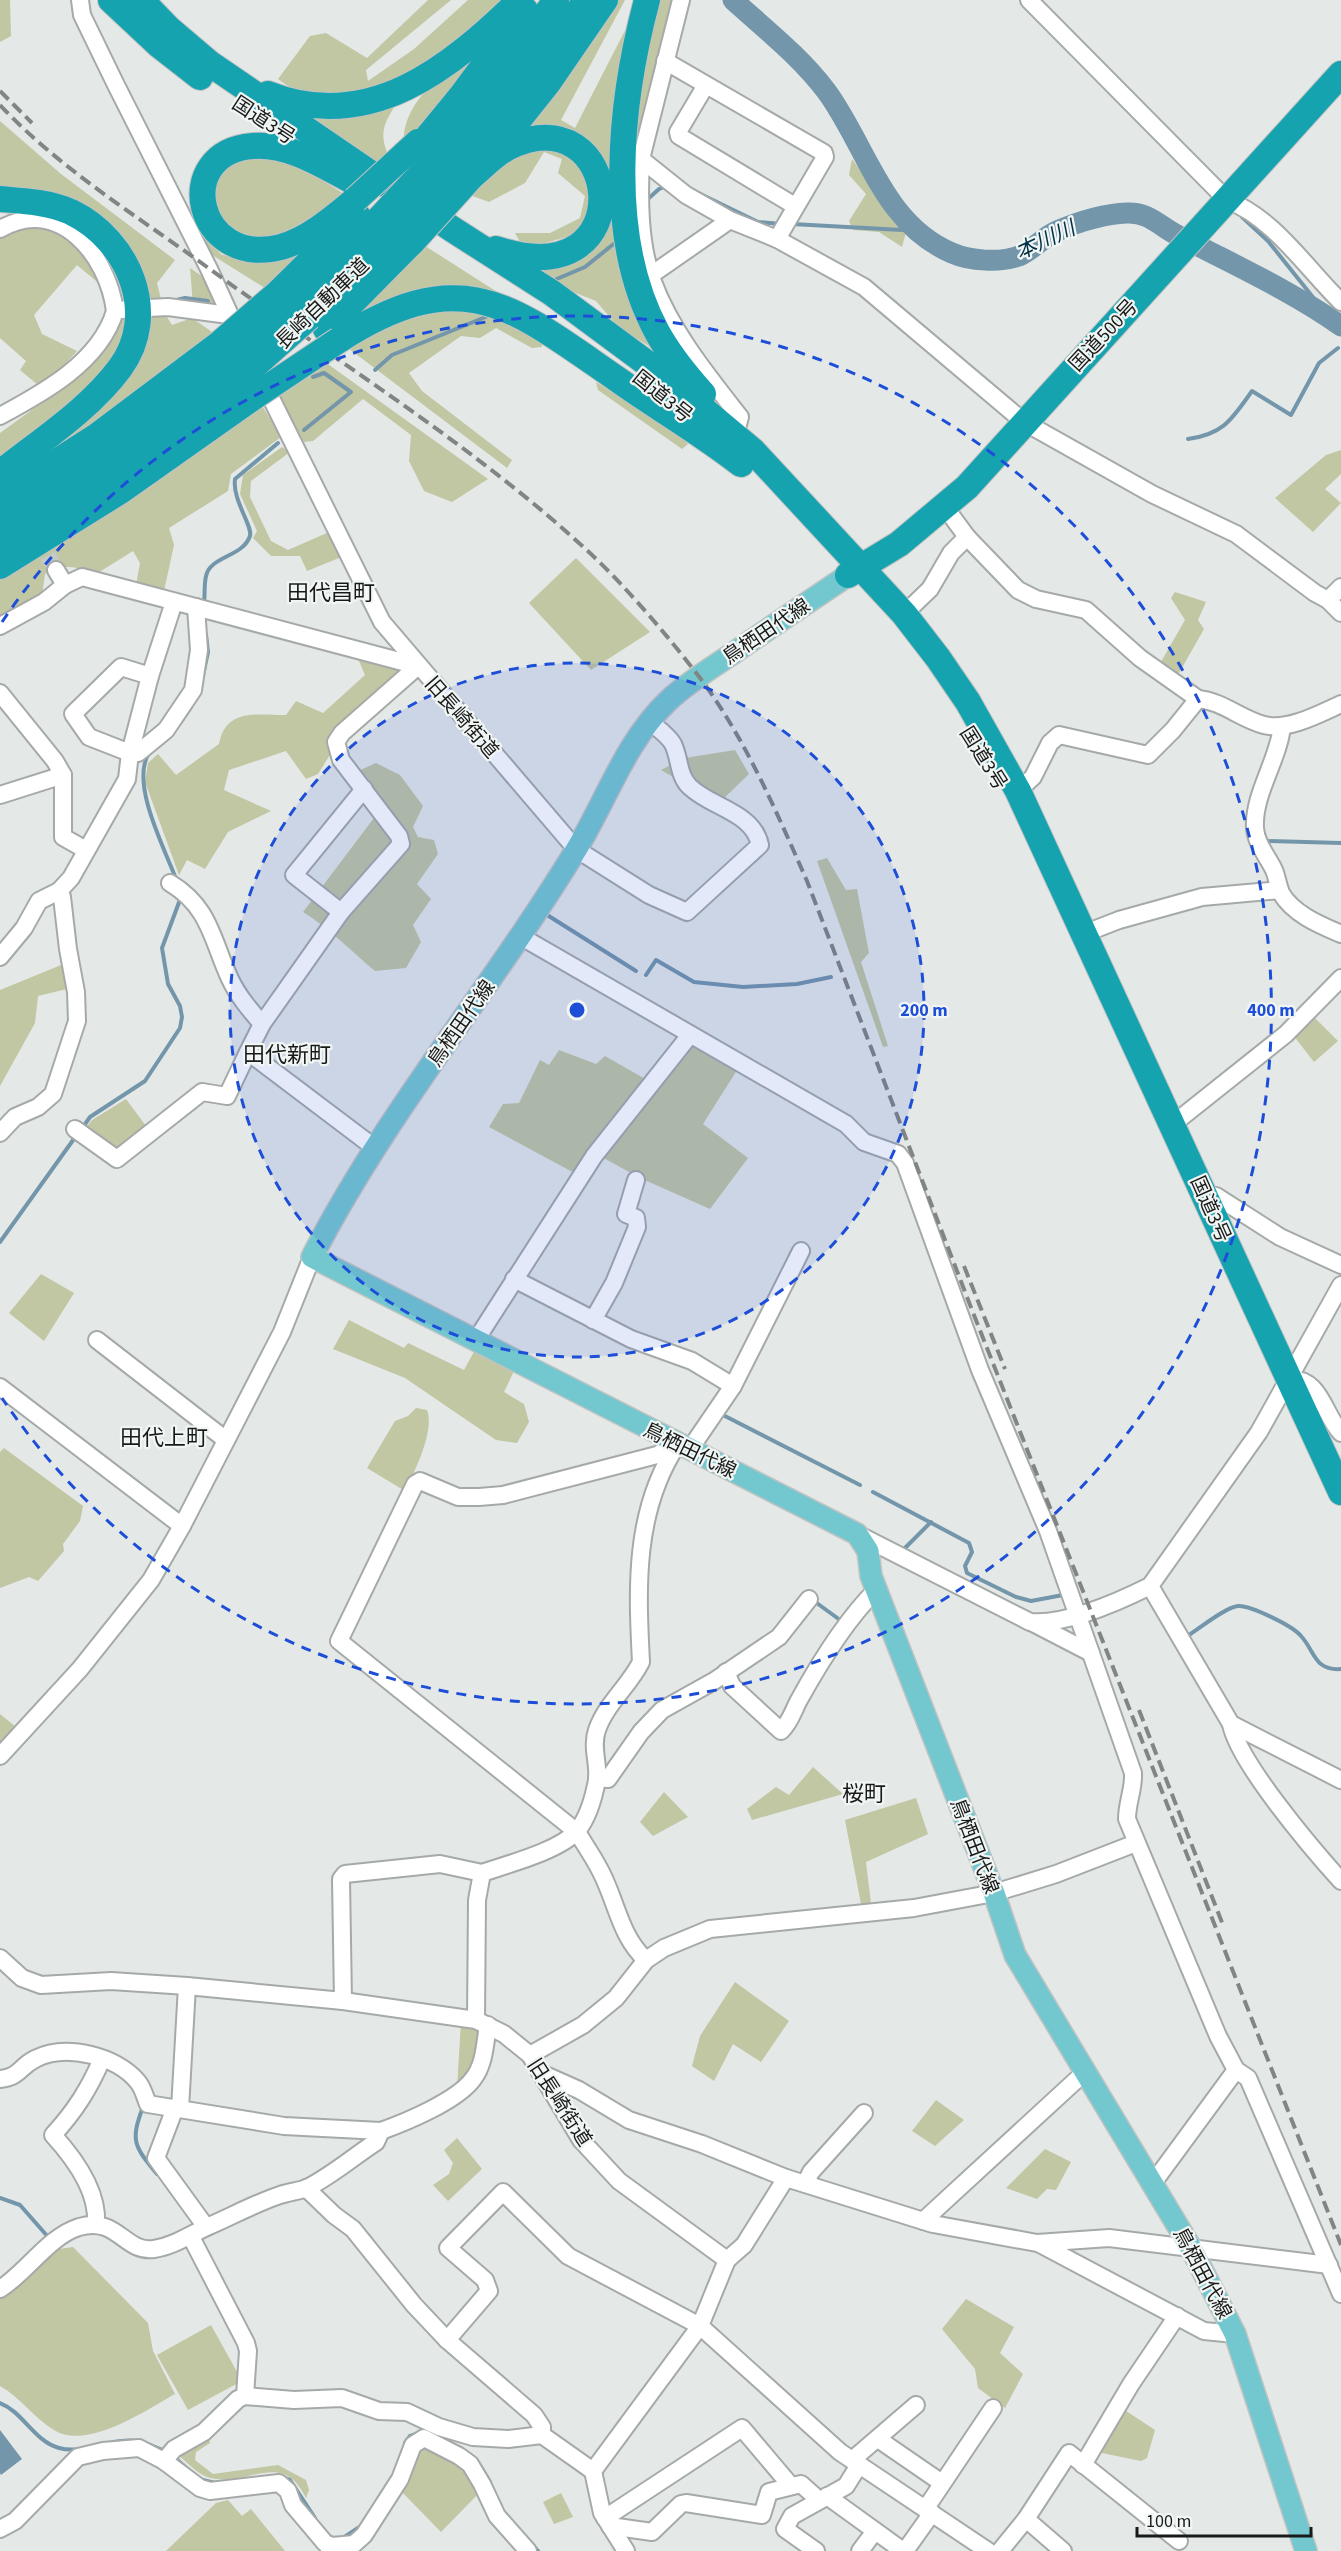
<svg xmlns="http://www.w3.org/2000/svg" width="1341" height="2551" font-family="'Source Sans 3','Noto Sans JP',sans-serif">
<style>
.green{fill:#c1c6a3}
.water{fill:#7496ab}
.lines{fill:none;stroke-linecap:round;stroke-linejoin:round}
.stream{stroke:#7496ab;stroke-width:4}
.river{stroke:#7496ab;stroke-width:21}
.minor-tunnel{stroke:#c5cac8;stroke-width:16;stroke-dasharray:16 8;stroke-linecap:butt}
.minor-casing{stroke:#a5aaa9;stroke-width:20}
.major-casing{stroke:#c3c3c3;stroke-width:24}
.highway-casing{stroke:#c3c3c3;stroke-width:28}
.minor{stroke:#fff;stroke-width:16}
.major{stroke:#73c8d0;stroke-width:21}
.highway{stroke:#16a3b0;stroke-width:26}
.rail{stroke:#818583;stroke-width:4;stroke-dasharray:12 6;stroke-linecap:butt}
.highway-bridge-casing{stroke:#c3c3c3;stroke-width:28;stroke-linecap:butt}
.highway-bridge{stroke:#16a3b0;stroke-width:26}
.ring{fill:none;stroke:#1d4ed8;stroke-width:3;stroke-dasharray:10 8}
.labels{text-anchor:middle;stroke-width:4.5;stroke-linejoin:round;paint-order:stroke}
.street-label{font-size:20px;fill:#181a19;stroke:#f1f6f4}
.water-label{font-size:21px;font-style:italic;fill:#002f46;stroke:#f1f6f4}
.quarter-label{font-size:22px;fill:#181a19;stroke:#f1f6f4}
.centre{fill:#1d4ed8;stroke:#f1f6f4;stroke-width:3}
.ring-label{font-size:18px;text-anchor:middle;font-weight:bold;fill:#1d4ed8;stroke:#f1f6f4;stroke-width:4.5;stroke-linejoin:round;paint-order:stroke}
</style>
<rect width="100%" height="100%" fill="#e4e9e7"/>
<g class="green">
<polygon points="0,0 10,0 11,36 0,42"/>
<polygon points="428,0 451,0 366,70 368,81 414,49 468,0 507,0 440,58 366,95 303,97 278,79 310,36 326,33 367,58"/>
<polygon points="613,0 625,0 561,120 575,128 636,9 624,73 654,341 649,346 618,327 596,301 558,286 527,263 599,232 592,150 515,137"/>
<polygon points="658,0 675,0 634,188 639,88"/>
<path d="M507,23l-68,85 -35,34c-3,-49 69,-92 103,-119z"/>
<path d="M396,104c-12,20 -17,28 -8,51l-10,7 -14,-4 -64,-49z"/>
<polygon points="0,121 61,174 175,260 157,283 161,299 147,302 127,250 0,192"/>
<polygon points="548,145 570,154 594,191 580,233 524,249 515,233 550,233 580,218 585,196 558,173 562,159 544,152 525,183 489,202 467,194 499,163"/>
<path d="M263,155l35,10 46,29c-37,30 -65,57 -115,37l-19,-37c12,-29 23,-34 53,-39z"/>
<polygon points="852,159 906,232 902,247 879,232 853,230 849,221 866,194 849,175"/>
<path d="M41,225c44,16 47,26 67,66l-31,-26 -43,50 8,19 35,17 -18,20 -21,14 -18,-15 6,-9 -26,-23v-104l7,-6z"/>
<polygon points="198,232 222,255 264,260 326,234 265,288 209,253"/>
<polygon points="422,244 505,297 471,292 338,335"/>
<polygon points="190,268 203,277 216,303 211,309 193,305"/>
<polygon points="431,310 485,311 542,342 542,347 532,348 496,328 480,338 461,336 409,373 422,391 512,460 507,468 348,348 373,330"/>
<polygon points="132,313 128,340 104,374 0,463 0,433 65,386 107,347 117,324"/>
<polygon points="165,314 172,325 192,318 215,334 70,445 0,480 64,430 147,315"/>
<polygon points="325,362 488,479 452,502 424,491 409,461 411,435 363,399 313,441 304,442 278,394"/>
<polygon points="596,382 672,429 688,444 682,449 598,390"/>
<path d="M261,404l20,33 -50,37 -3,17 -59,37 5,17 -10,46 -28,-6 4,-22 -7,-12 -40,25c-17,-12 -30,-11 -48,-2l-3,22 -42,24v-46z"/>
<polygon points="282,447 290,452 251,481 250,497 271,541 288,550 329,532 344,556 307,571 300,556 271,556 253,538 257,531 240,494 243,475"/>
<polygon points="1341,450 1341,474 1325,489 1341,503 1313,532 1275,498 1326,455"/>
<polygon points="576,558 650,632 591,670 529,603"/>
<polygon points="1175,592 1206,602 1198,620 1204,629 1175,680 1158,667 1185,620 1171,598"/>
<path d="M356,654l50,18 -73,78 -15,24 -12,5 -20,-28 -57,19 -5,20 47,21 -43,21 -23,37 -18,-9 -8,15 -34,-93 3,-19 10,-9 18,21 43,-31c7,-36 37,-29 67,-29l10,-14 27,12 42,-38z"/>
<polygon points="735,750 749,774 719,803 661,770 685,758"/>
<path d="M376,763l24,12 23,31 -10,21 5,10 16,3 4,14 -21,30 14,15 -18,26 8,17 -15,26 -31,3c-24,-20 -46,-43 -72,-59l80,-106 -25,-35z"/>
<polygon points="827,858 846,890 857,889 869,953 861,962 888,1046 883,1047 817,861"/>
<polygon points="66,963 71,988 38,996 35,1023 0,1086 0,990"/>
<polygon points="1314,1017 1338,1041 1314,1062 1293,1035"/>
<polygon points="692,1041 739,1067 703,1124 748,1158 710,1209 640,1178 600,1156"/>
<polygon points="559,1050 596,1064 605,1056 647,1080 578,1175 489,1127 503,1104 519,1103 540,1060 549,1065"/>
<polygon points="126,1099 149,1130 119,1154 83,1131 92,1120"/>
<polygon points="41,1274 74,1293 44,1341 9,1313"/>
<polygon points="349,1320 404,1348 408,1343 464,1370 476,1348 515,1369 504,1392 524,1404 529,1422 517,1443 496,1440 405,1378 333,1349"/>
<path d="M416,1408l11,2c8,20 -12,61 -22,81l-38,-23 28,-47 13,-5z"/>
<polygon points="4,1448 83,1506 80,1521 63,1544 64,1551 38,1581 29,1577 0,1588 0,1452"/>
<polygon points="0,1714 16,1727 0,1745"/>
<polygon points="813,1767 843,1794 752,1820 747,1809 776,1787 789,1795"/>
<polygon points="664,1792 688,1817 653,1836 640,1822"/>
<polygon points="916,1798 928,1834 866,1862 871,1904 861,1904 845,1820"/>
<polygon points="735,1982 789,2021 761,2062 733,2044 714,2081 692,2066 700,2036"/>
<polygon points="461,2022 481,2029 478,2062 457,2088"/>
<polygon points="936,2100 964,2120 935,2146 912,2131"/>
<polygon points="457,2138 482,2169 448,2201 433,2185 449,2174 453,2163 444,2150"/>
<polygon points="1045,2149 1071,2162 1056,2190 1047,2189 1037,2199 1006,2188"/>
<path d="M73,2247l75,76 5,28 22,43c-29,16 -88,57 -121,36 -20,-12 -33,-32 -54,-44v-87l21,-15 38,-35z"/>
<polygon points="966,2299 1014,2327 1000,2353 1023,2374 1005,2408 978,2388 975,2369 942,2329"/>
<polygon points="211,2325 242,2381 188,2410 157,2355"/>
<polygon points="1123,2409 1155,2430 1147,2458 1141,2461 1097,2452"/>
<path d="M209,2436l1,7 -14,9 -1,8 18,14 65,-9 28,15 3,10 -3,8c-22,-46 -51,-16 -89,-19 -15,0 -28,-15 -39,-24z"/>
<polygon points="425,2442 460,2460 482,2490 441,2532 399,2489 417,2447"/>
<polygon points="561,2493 573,2517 554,2524 543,2502"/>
<polygon points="228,2500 242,2516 251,2509 285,2551 166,2551 216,2503"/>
</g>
<polygon class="water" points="0,2430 22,2459 1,2475 0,2473"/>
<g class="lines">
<g class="stream">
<polyline points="684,186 758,222 781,224"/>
<polyline points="649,198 659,189 667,186"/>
<polyline points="1242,217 1268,241 1328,316"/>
<polyline points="792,224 902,230 912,228"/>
<polyline points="552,281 585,267 616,242"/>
<polyline points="172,301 185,298 208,301"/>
<polyline points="375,370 392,355 488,316"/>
<polyline points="304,430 351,392 324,373 313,377"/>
<path d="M1188,439c36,-5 44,-20 64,-48l39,24 28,-52 19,-15"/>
<path d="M204,604c1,-9 0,-20 2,-28 4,-20 37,-19 44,-40 3,-10 -18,-36 -15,-57l43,-36"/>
<polyline points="203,675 208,652 206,635"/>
<polyline points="180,723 191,707"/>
<path d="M149,753c-19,30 15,94 27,126"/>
<polyline points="1267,841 1341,843"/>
<polyline points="544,913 636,971"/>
<polyline points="646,975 656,960 694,982 743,987 797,984 831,977"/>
<polyline points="83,1127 90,1117 145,1081 180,1028 182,1017 180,1006 168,984 162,948 181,897"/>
<polyline points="0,1242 76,1136"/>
<polyline points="721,1414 860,1485"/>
<polyline points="873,1492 969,1543 972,1552 965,1566 967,1573 1016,1597 1031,1601 1063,1595"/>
<polyline points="904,1549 931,1522"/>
<polyline points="814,1601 840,1620 841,1619"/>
<path d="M1189,1635c11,-7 37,-28 49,-29 12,-1 55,20 63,30 14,15 13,35 40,33"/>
<path d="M143,2107c-13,34 -9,39 14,67"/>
<polyline points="0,2198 20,2205 49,2238"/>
<polyline points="16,2287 50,2255"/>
<path d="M0,2403c23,9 34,38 59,45 25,7 52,-11 79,-7"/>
<polyline points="405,2443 410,2436 423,2432"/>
<polyline points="148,2444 165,2451"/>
<polyline points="174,2457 191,2472"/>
<polyline points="480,2466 490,2482"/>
<polyline points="279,2476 290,2480 315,2518"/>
<polyline points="199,2479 215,2483"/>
<polyline points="343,2538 361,2526"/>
<polyline points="532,2544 538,2551"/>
</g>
<path class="river" d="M733,0c32,29 68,57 94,92 40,55 56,132 125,161 18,8 48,10 67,3 14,-6 24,-19 38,-25 21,-9 46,-17 70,-18 23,-1 33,14 52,23 55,29 111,54 162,90"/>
<polyline class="minor-tunnel" points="36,535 56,570"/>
<defs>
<g id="minor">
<polyline points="80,0 82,15 116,85 209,269 240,337"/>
<polyline points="681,0 641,159 686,195 730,220 777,239 864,287 1024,422 1152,494 1236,534 1315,593 1328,600 1341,613"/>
<path d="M1029,0l198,200c47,18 79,68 114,102"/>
<polyline points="665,61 824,153 825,157 777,239"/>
<polyline points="706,85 678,132 679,136 795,206"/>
<path d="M641,159c-2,39 -2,85 12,123 18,49 55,94 87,135l-4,15"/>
<path d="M0,229c60,-34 108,27 115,82"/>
<polyline points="651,275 730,220"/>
<polyline points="148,308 168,307 229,315"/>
<path d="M263,382l119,240 194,227 73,46 38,17 73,-67c-7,-33 -48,-37 -70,-58 -12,-11 -10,-29 -17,-43 -5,-9 -16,-16 -24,-23"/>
<path d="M0,416c43,-23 100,-54 115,-105l13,-2"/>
<polyline points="945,507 967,537 1018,590 1036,599 1086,610 1140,658 1198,699"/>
<polyline points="56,570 65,585 82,577 418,666"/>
<polyline points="1328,600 1341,587"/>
<polyline points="904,614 930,589 951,553 967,537"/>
<polyline points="0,626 44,602 65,585"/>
<polyline points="150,676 121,667 73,714 89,737 130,753 138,753 166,730 193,690 199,650 196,607"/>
<polyline points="0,693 55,761 63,775 0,795"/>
<path d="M1282,726c-3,33 -29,68 -27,102 1,16 13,29 19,42 3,7 4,16 7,23 12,21 39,32 60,41"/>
<polyline points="63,775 63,837 86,850"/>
<path d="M1018,791l15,-14 17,-34 9,-8 89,20 25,-25 25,-31c24,2 43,20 66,26 24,6 55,-11 77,-21"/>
<path d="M170,883c40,24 42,57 60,96 8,17 20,31 32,45l-14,28 127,96"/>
<polyline points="341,912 294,875 364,789"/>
<polyline points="1083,934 1119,920 1202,897 1280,890"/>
<path d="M520,936l326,188 18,18 34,12 7,9 75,207 68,161 85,242c1,16 -6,29 -6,46l91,217 18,34 12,8 93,216"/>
<polyline points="0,957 24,928 39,901 59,891 71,878 127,779 130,753 150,676 174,602"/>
<polyline points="262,1024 341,912 401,844 399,836 341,760 336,742 342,733 418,666"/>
<polyline points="1173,1124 1286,1034 1341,978"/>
<polyline points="75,1129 117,1159 202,1092 227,1096 248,1052"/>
<polyline points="0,1133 15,1117 38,1107 53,1094 77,1021 76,992 68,949 62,897 59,891"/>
<polyline points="1204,1194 1216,1196 1280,1237 1341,1265"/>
<polyline points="514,1279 631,1339 692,1361 733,1386"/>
<polyline points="593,1320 614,1283 637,1227 636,1218 626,1214 636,1180"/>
<polyline points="97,1340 226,1440"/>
<polyline points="476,1340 594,1156 690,1035"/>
<path d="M1289,1379c32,-1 34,34 52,54"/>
<polyline points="0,1387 182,1526"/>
<polyline points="690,1449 733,1386 801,1251"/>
<path d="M857,1534l173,88c36,3 88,-20 120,-36l109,-154 82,-147"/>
<polyline points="1150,1586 1231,1724 1341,1780"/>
<polyline points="1033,1623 1091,1653"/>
<path d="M726,1672l6,14 49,45c10,-10 12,-20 18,-31 21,-38 47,-80 77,-110"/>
<path d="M1231,1724c7,38 82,126 110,157"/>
<polyline points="0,1756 80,1669 151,1580 182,1526 282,1332 312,1257"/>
<polyline points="597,1778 608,1779 641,1732 662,1710 714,1681 779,1637 809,1599"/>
<polyline points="0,1958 22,1978 41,1985 111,1981 187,1986 343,2001 476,2020 504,2034 530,2055 581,2140 619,2181 727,2260"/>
<path d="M646,1960c-26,-24 -29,-57 -45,-88 -7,-14 -16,-27 -24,-40l-238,-191 76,-157 5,-3 38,16h21l24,-2 154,-40 20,-11"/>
<polyline points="343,2001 341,1879 345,1874 440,1864 482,1873"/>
<path d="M476,2020l1,-120 5,-27c26,-9 77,-22 95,-42 11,-13 17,-35 20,-51 2,-17 -6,-33 0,-50 9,-26 32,-44 44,-68 -4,-76 -7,-151 36,-217"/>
<polyline points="530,2055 583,2025 616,1998 646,1960 664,1948 710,1929 914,1908 994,1893 1056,1874 1136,1843"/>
<polyline points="543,2074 579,2090 629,2120 702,2144 786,2178 933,2224 1037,2243 1109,2238 1329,2265"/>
<path d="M0,2079c20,-2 19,-12 35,-20 31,-16 82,-3 103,23 5,6 7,15 10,22l136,22 97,5"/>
<polyline points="175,2108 156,2158 206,2227"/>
<polyline points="180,2109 187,1986"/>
<polyline points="806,2182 811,2172 864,2113"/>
<polyline points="1153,2183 1236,2070"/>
<polyline points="306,2188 334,2215 353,2229 414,2305 447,2340 534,2415 542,2427 542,2435 593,2471"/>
<polyline points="923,2221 1085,2072"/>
<path d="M96,2223c2,-32 -22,-65 -43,-88 22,-24 36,-46 49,-76"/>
<polyline points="191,2237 246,2343 248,2351 245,2396"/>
<polyline points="1038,2243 1204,2331 1235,2334"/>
<path d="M0,2289c27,-17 48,-52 79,-62 39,-11 45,26 75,22 20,-3 37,-15 55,-23 23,-10 47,-23 71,-31 9,-3 19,-4 27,-7 24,-12 46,-31 69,-46l5,-11c25,-9 76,-30 92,-52 12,-15 12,-37 15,-54"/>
<polyline points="447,2340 489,2291 485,2280 448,2248 503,2192 568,2256 700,2326 840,2452 988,2551"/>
<polyline points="878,2439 942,2483"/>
<polyline points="852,2460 916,2405"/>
<polyline points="164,2461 174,2449 204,2432 238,2399 245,2396 294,2400 342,2398 379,2411 407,2412 439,2427 473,2437 508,2439 542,2435"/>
<polyline points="1083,2465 1131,2384 1177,2316"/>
<polyline points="827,2496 903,2551"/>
<polyline points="926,2508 993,2408"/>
<polyline points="605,2518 742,2428 791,2486"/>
<polyline points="1026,2519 1063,2551"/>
<polyline points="610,2526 652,2532 681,2504 686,2503 762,2515 769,2492 801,2484 819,2500"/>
<polyline points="0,2529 15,2521 78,2457 103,2451 139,2448 164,2461 200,2488 210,2491 279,2483 288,2491 293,2505 325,2543 332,2546 329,2551"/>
<polyline points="332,2546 354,2544 364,2535 400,2479 413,2445 424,2438 459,2456 470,2464 482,2484 497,2516 528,2551"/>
<polyline points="626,2551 602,2513 593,2471 700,2326 727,2260 744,2245 786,2178"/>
<polyline points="816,2551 785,2529 792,2516 846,2486 859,2465"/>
<polyline points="860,2551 875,2531"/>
<polyline points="905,2551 932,2513"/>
<polyline points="1000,2551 1026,2519 1069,2453 1179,2541"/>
</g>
<path id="major" d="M847,576c-37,25 -75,50 -112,76 -22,15 -47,30 -66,48 -43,40 -63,101 -93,150 -84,138 -190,263 -264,407l545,277 11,17 3,25 123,317 21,62 176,293 44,86 71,217"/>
<g id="highway">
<polyline points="111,0 159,45 200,77"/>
<polyline points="141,0 169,29 209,63 452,229 552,293 660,373 753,451 904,614 938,658 968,702 1018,791 1341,1492"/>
<path d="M647,0c-27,101 -42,236 10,332 12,22 29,43 46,62"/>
<path d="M268,94c102,40 182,-26 252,-94"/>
<polyline points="421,145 462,95 525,10"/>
<polyline points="493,152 548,83 605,0"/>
<polyline points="438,156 509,67 556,0"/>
<polyline points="453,166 583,5"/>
<path d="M471,177c12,-10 23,-22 36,-29 115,-58 140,151 -11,101"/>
<path d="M0,199c24,2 49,3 71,13 58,28 89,102 49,156 -31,42 -80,73 -120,105"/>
<path d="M355,200c-22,18 -46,39 -74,47 -86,22 -110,-95 -28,-101 38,-3 75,23 107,39"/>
<polyline points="278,293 357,215"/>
<polyline points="293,305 380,218"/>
<polyline points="309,317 399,229"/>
<polyline points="326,329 413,241"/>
<path d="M339,340c124,-79 171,-35 278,39 42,30 83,53 124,85"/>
<polyline points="0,498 97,436 218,345"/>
<polyline points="0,520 101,457 230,360"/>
<polyline points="0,544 113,473 243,376"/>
<polyline points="0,566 122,490 258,394"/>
<polyline points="848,575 899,544 967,487 1341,74"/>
</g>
</defs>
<use href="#minor" class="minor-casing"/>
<use href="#major" class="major-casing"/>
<use href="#highway" class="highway-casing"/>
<use href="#minor" class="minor"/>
<use href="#major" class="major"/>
<use href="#highway" class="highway"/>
<g class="rail">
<polyline points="0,91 32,123"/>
<path d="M0,105c60,64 137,111 207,162 128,94 267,178 384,287 36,34 76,81 106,120 47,61 79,137 110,207l165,429 369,935"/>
<polyline points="964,1266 1005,1369"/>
<polyline points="1139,1710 1223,1925"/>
</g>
<defs>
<g id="highway-bridge">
<polyline points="355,200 418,142"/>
<polyline points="380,218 438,156"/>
<polyline points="399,229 453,166"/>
<polyline points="413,241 471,177"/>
<polyline points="218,345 278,293"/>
<polyline points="230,360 293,305"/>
<polyline points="243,376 309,317"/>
<polyline points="258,394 339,340"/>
</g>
</defs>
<use href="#highway-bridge" class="highway-bridge-casing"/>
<use href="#highway-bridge" class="highway-bridge"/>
</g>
<circle cx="577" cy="1010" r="347" fill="#1d4ed8" fill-opacity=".12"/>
<g class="ring">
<circle cx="577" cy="1010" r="347"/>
<path d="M2 622A694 694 0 1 1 2 1398"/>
</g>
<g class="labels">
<g class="street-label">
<text transform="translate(264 120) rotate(33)" y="7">国道3号</text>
<text transform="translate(322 303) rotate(-44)" y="7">長崎自動車道</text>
<text transform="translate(1103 335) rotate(-47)" y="7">国道500号</text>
<text transform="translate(663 396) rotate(39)" y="7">国道3号</text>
<text transform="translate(766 631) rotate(-34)" y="7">鳥栖田代線</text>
<text transform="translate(462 717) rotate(49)" y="7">旧長崎街道</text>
<text transform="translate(984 758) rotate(58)" y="7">国道3号</text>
<text transform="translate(461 1023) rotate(-55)" y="7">鳥栖田代線</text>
<text transform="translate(1211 1209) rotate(66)" y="7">国道3号</text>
<text transform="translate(690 1450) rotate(26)" y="7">鳥栖田代線</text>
<text transform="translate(975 1846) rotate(69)" y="7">鳥栖田代線</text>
<text transform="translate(560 2102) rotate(57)" y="7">旧長崎街道</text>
<text transform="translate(1203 2273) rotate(62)" y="7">鳥栖田代線</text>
</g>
<g class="water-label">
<text transform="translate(1045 240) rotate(-25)" y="7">本川川</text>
</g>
<g class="quarter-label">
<text x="331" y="600">田代昌町</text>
<text x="287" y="1062">田代新町</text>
<text x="164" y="1445">田代上町</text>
<text x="864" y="1801">桜町</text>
</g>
</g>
<circle cx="577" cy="1010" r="9" class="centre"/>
<g class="ring-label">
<text x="924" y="1016">200 m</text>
<text x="1271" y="1016">400 m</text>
</g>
<path d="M1137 2527v9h174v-9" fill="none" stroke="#181a19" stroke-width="3"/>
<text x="1146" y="2527" font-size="18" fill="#181a19" stroke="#f1f6f4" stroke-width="4.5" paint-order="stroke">100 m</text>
</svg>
